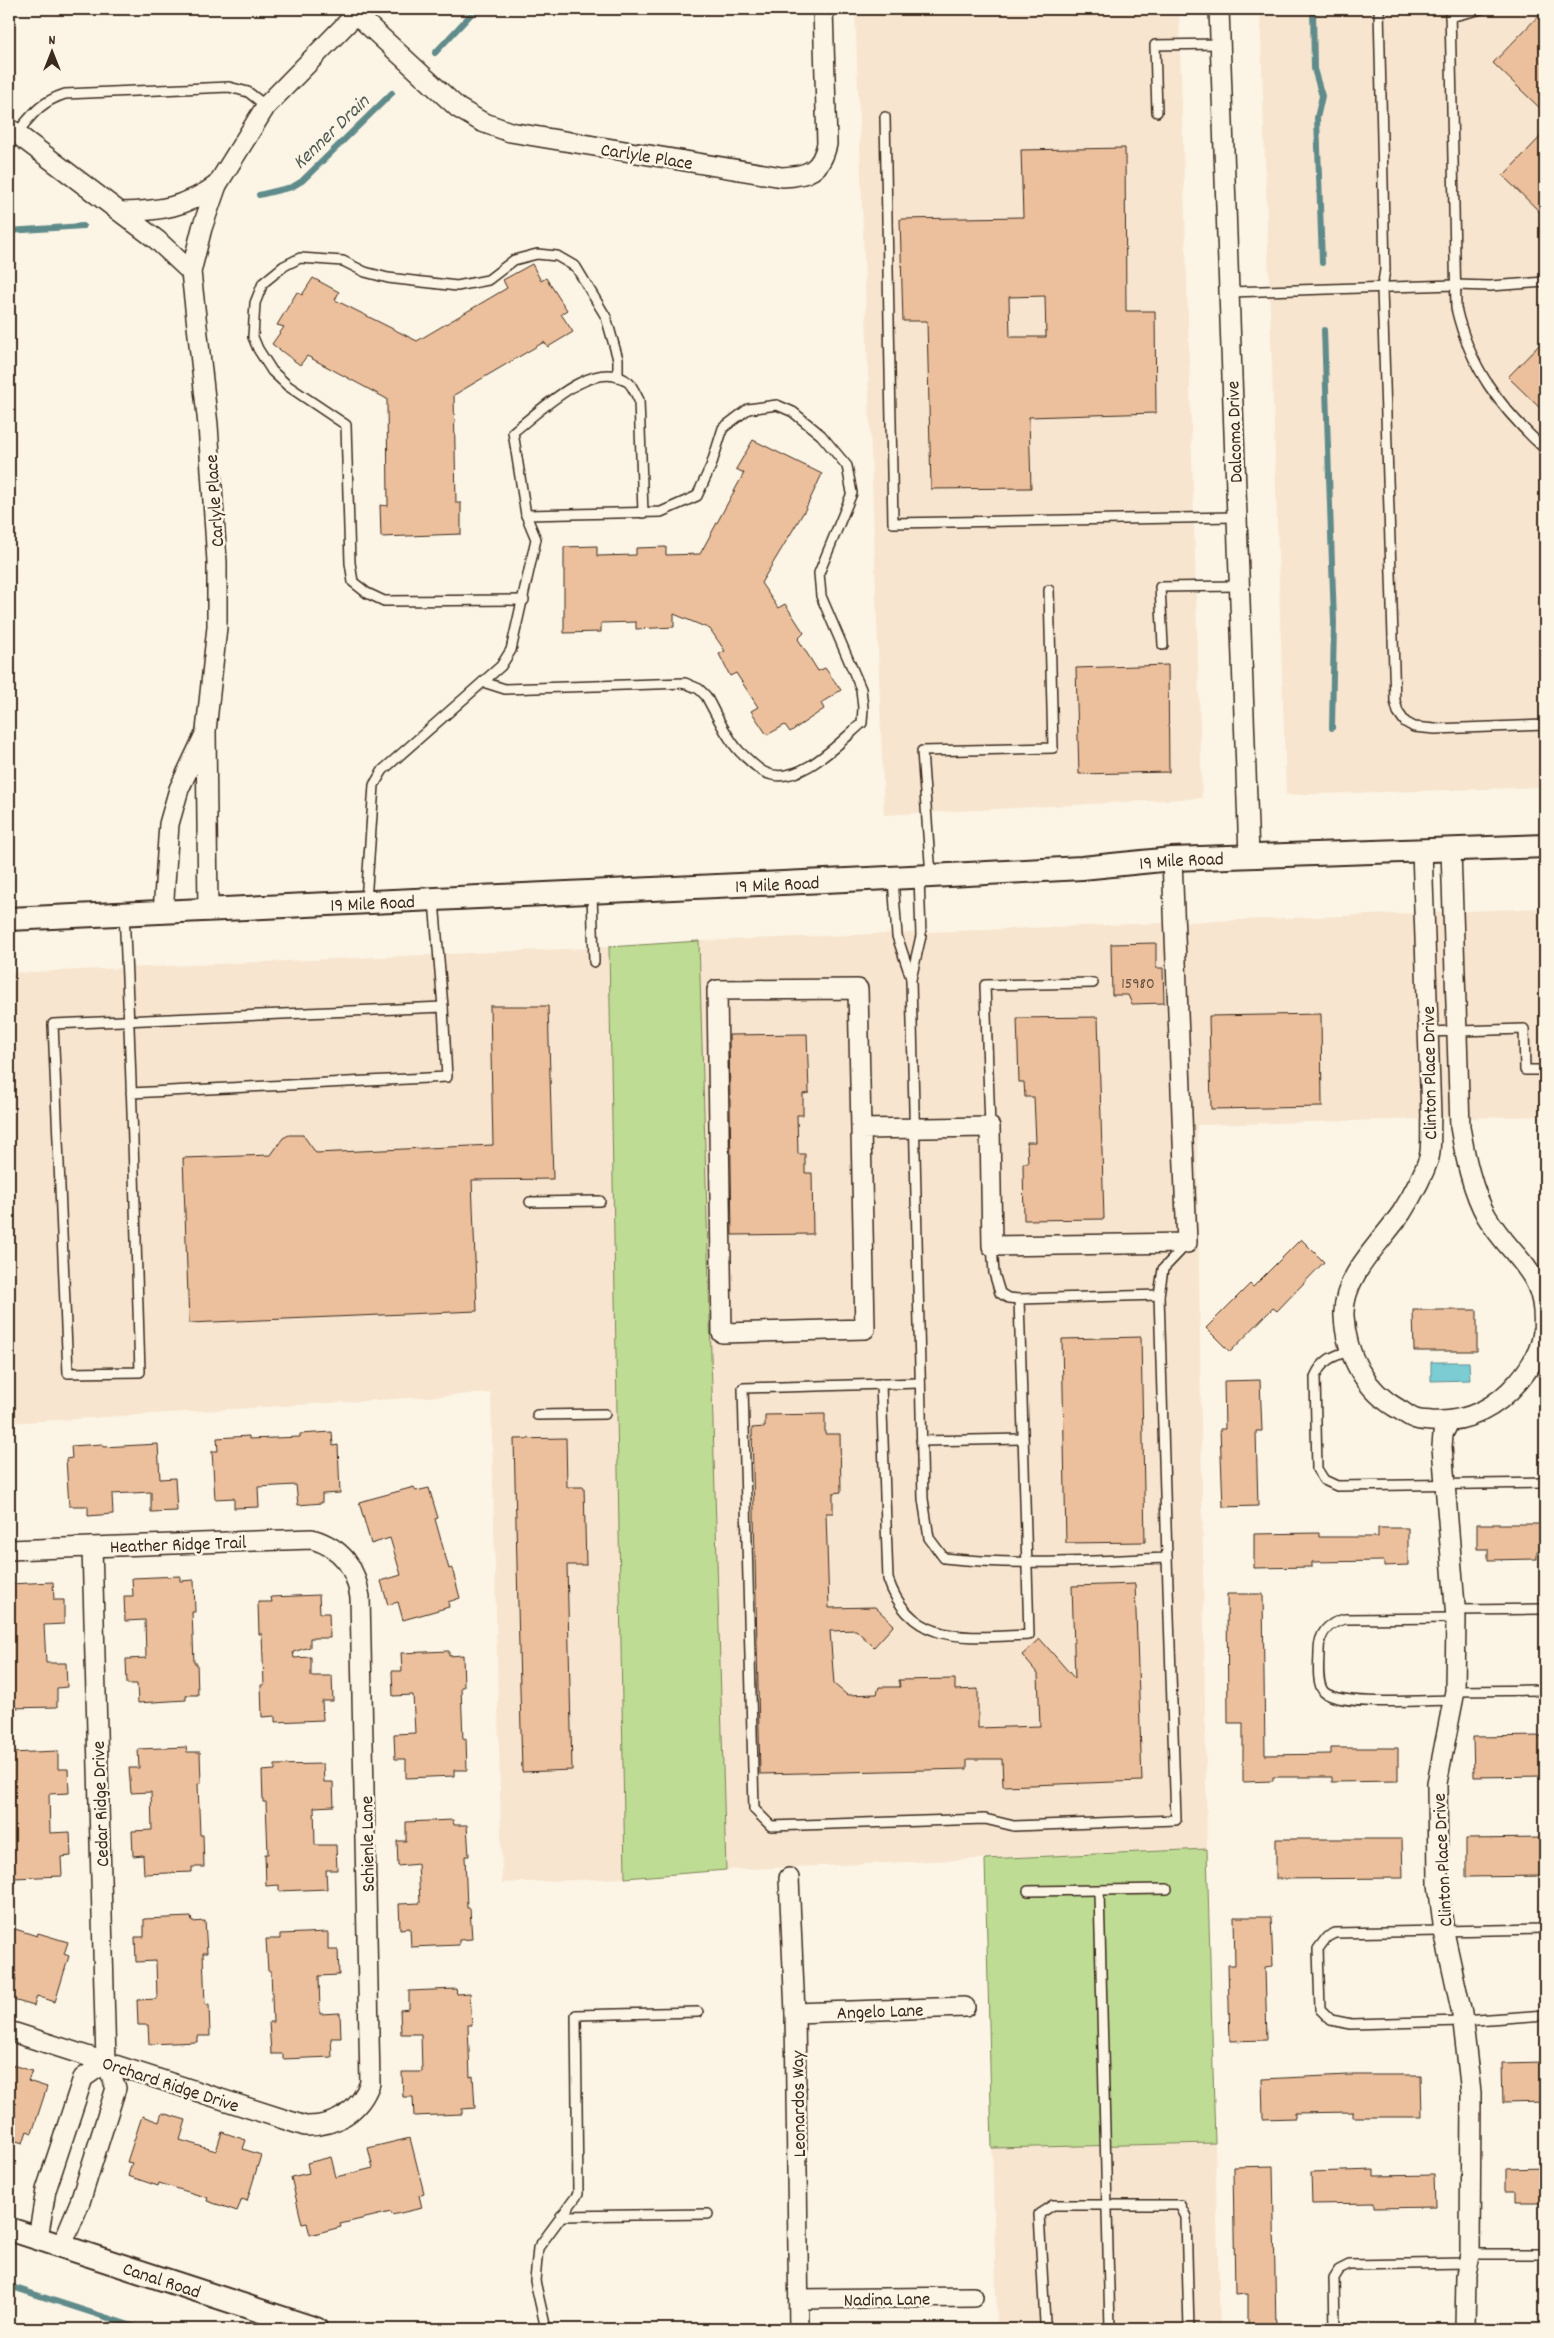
<svg xmlns="http://www.w3.org/2000/svg" width="1554" height="2338" font-family="Dekko,sans-serif">
<style>
.built{fill:#f7e5cf}
.green{fill:#bedc93;stroke:#7c8358}
.water{fill:#7bccd4;stroke:#618b8b}
.lines{fill:none;stroke-linecap:round;stroke-linejoin:round}
.stream{stroke:#618b8b;stroke-width:6}
.building{fill:#ecc09c;stroke:#3b2a1e;fill-rule:evenodd}
.service-casing{stroke:#3b2a1e;stroke-width:12}
.minor-casing{stroke:#3b2a1e;stroke-width:22}
.tertiary-casing{stroke:#3b2a1e;stroke-width:26}
.service{stroke:#fcf5e5;stroke-width:9}
.minor{stroke:#fcf5e5;stroke-width:19}
.tertiary{stroke:#fcf5e5;stroke-width:22}
.labels{text-anchor:middle;stroke-width:5;stroke-linejoin:round;paint-order:stroke}
.number-label{font-size:16px;fill:#67503e}
.street-label{font-size:19px;fill:#3b2a1e;stroke:#fcf5e5}
.water-label{font-size:20px;font-style:italic;fill:#4e5b55;stroke:#fcf5e5}
</style>
<rect width="100%" height="100%" fill="#fcf5e5"/>
<filter id="ink" filterUnits="userSpaceOnUse"><feTurbulence type="fractalNoise" baseFrequency=".02" numOctaves="2"/><feDisplacementMap in="SourceGraphic" scale="10" xChannelSelector="R" yChannelSelector="G"/><feConvolveMatrix kernelMatrix="1 2 1 2 8 2 1 2 1" color-interpolation-filters="sRGB"/></filter>
<g filter="url(#ink)">
<g class="built">
<polygon points="855,9 1179,9 1202,798 884,815"/>
<polygon points="1260,9 1545,9 1545,787 1286,795"/>
<polygon points="1545,908 1545,1116 1197,1125 1207,1849 726,1870 699,941"/>
<polygon points="609,947 625,1878 502,1883 491,1393 9,1423 9,973"/>
<polygon points="1215,2143 1220,2329 997,2329 992,2148"/>
</g>
<g class="green">
<polygon points="699,941 726,1870 625,1878 609,947"/>
<polygon points="1207,1849 1215,2143 992,2148 985,1859"/>
</g>
<polygon class="water" points="1431,1362 1469,1362 1470,1380 1431,1381"/>
<g class="lines">
<g class="stream">
<polyline points="1313,9 1314,69 1322,96 1317,118 1322,263"/>
<polyline points="435,53 476,9"/>
<polyline points="259,195 292,187 302,181 392,93"/>
<polyline points="9,231 83,226"/>
<polyline points="1324,330 1334,622 1332,728"/>
<polyline points="9,2286 142,2329"/>
</g>
</g>
<g class="building">
<polygon points="1545,9 1545,113 1493,63"/>
<polygon points="1545,132 1545,217 1503,176"/>
<path d="M1125,148l1,163h29l1,102 -127,4 2,71 -100,1 -4,-168h-24l-3,-102 123,-2 -2,-67zM1045,296l1,41h-36l-1,-40z"/>
<polygon points="532,264 541,281 546,278 567,310 561,314 573,332 548,347 544,342 454,395 456,503 461,503 461,534 381,537 380,505 388,506 387,399 307,356 300,365 272,344 284,327 277,325 297,292 302,295 313,278 339,292 335,300 417,341 507,288 503,280"/>
<polygon points="1545,339 1545,413 1508,377"/>
<polygon points="753,440 822,474 805,510 761,583 778,608 785,604 804,633 798,639 818,671 825,668 841,690 821,703 824,709 790,732 785,725 767,735 751,711 758,707 736,673 730,676 719,654 725,651 710,629 674,614 674,627 636,629 636,622 601,623 601,632 564,633 564,547 597,546 597,556 636,555 636,548 666,547 666,555 700,554 744,473 736,469"/>
<polygon points="1168,665 1169,772 1079,774 1076,668"/>
<polygon points="1156,943 1156,968 1163,968 1164,1003 1132,1004 1128,995 1112,995 1111,944"/>
<polygon points="490,1006 548,1006 553,1179 472,1180 477,1311 189,1323 183,1158 271,1155 283,1138 289,1135 303,1135 316,1153 493,1145"/>
<polygon points="1321,1014 1322,1107 1211,1109 1209,1016"/>
<polygon points="1098,1017 1104,1219 1024,1220 1023,1163 1028,1163 1027,1142 1036,1142 1034,1097 1025,1097 1024,1082 1019,1082 1017,1018"/>
<polygon points="807,1034 809,1093 803,1094 803,1115 797,1115 798,1154 805,1154 805,1173 812,1173 813,1234 732,1235 729,1035"/>
<polygon points="1301,1239 1324,1262 1277,1311 1273,1308 1230,1352 1206,1328 1250,1284 1253,1287"/>
<polygon points="1413,1310 1477,1310 1477,1351 1414,1351"/>
<polygon points="1141,1337 1145,1542 1066,1543 1062,1339"/>
<polygon points="1260,1380 1262,1431 1256,1431 1258,1506 1223,1507 1220,1429 1225,1429 1224,1381"/>
<polygon points="825,1414 825,1434 840,1434 841,1492 833,1493 833,1513 826,1513 829,1608 875,1607 894,1625 874,1647 856,1630 830,1631 834,1684 847,1695 877,1694 879,1687 900,1687 899,1680 955,1679 955,1690 978,1689 978,1728 1040,1726 1038,1674 1022,1655 1040,1639 1075,1679 1072,1586 1135,1584 1142,1781 1003,1786 1002,1759 967,1759 967,1769 760,1774 752,1428 765,1427 765,1415"/>
<polygon points="332,1432 333,1446 338,1445 340,1493 322,1494 322,1503 298,1505 296,1485 258,1487 259,1507 234,1508 234,1498 215,1499 212,1451 218,1451 217,1438 249,1436 249,1439 300,1437 300,1434"/>
<polygon points="566,1438 567,1487 584,1487 586,1565 567,1565 572,1770 522,1772 514,1439"/>
<polygon points="103,1444 103,1447 158,1444 160,1479 175,1478 177,1511 151,1512 151,1492 112,1494 113,1514 88,1516 88,1506 69,1506 66,1459 72,1458 71,1446"/>
<polygon points="414,1487 416,1491 429,1488 438,1518 435,1519 449,1569 452,1568 460,1598 448,1602 449,1607 403,1620 398,1602 388,1605 381,1581 401,1575 390,1538 371,1544 359,1502"/>
<polygon points="1477,1524 1540,1524 1540,1528 1545,1528 1545,1551 1537,1552 1537,1559 1488,1560 1488,1549 1477,1549"/>
<polygon points="1378,1528 1408,1528 1408,1565 1384,1566 1384,1561 1312,1562 1312,1567 1254,1568 1254,1534 1319,1533 1319,1537 1378,1537"/>
<polygon points="180,1576 180,1581 194,1580 195,1612 192,1612 194,1663 197,1663 198,1695 186,1695 186,1700 138,1703 137,1684 127,1684 126,1659 146,1658 145,1620 125,1621 124,1596 133,1596 132,1578"/>
<polygon points="53,1582 54,1600 64,1600 64,1624 44,1625 46,1663 66,1663 67,1687 57,1688 57,1707 9,1708 9,1584"/>
<polygon points="1227,1594 1263,1594 1265,1755 1331,1754 1331,1748 1398,1748 1398,1781 1332,1782 1332,1777 1273,1777 1273,1781 1243,1782 1243,1723 1228,1723"/>
<polygon points="319,1595 320,1613 329,1613 330,1638 310,1638 310,1647 293,1652 294,1658 311,1657 311,1676 332,1676 333,1701 322,1701 323,1720 275,1722 275,1716 262,1717 261,1685 264,1685 262,1634 259,1634 258,1602 272,1602 271,1597"/>
<polygon points="449,1651 449,1656 463,1655 464,1687 461,1687 463,1739 466,1738 467,1770 454,1770 454,1776 406,1778 406,1759 395,1759 394,1734 415,1733 413,1695 393,1696 392,1671 402,1671 401,1653"/>
<polygon points="1545,1736 1545,1776 1474,1777 1473,1737"/>
<polygon points="186,1747 187,1752 200,1752 201,1783 198,1784 200,1835 203,1835 204,1867 192,1867 192,1872 144,1874 143,1855 133,1856 132,1831 152,1830 151,1792 131,1793 129,1768 139,1768 138,1749"/>
<polygon points="58,1751 58,1769 68,1769 69,1793 49,1794 50,1833 70,1832 71,1856 61,1857 62,1876 14,1878 13,1872 9,1873 10,1753"/>
<polygon points="323,1764 324,1782 333,1782 334,1806 314,1807 315,1845 336,1845 337,1870 326,1870 327,1889 279,1891 279,1885 266,1886 265,1854 268,1854 266,1802 263,1802 262,1771 275,1770 275,1765"/>
<polygon points="453,1820 454,1825 467,1825 469,1856 465,1856 467,1908 470,1908 472,1939 459,1940 459,1945 411,1947 410,1928 400,1929 399,1904 420,1903 418,1864 398,1866 397,1841 406,1841 406,1822"/>
<polygon points="1545,1838 1545,1876 1466,1877 1466,1839"/>
<polygon points="1276,1839 1402,1839 1403,1878 1276,1879"/>
<polygon points="191,1917 192,1922 205,1921 207,1953 203,1953 205,2005 209,2004 210,2036 197,2036 197,2042 149,2044 148,2025 138,2025 137,2000 157,1999 156,1961 136,1962 135,1937 144,1937 144,1919"/>
<polygon points="1234,1917 1271,1917 1273,1966 1265,1967 1267,2040 1230,2041 1228,1965 1235,1965"/>
<polygon points="9,1927 37,1936 38,1933 68,1942 64,1954 69,1956 55,2002 37,1996 34,2006 10,1999 16,1979 9,1977"/>
<polygon points="328,1932 328,1950 338,1950 339,1975 319,1976 320,2014 340,2013 341,2038 331,2038 332,2057 283,2059 283,2054 271,2054 269,2022 273,2022 271,1971 268,1971 266,1939 280,1939 280,1934"/>
<polygon points="456,1989 457,1994 470,1993 472,2025 468,2025 470,2077 473,2076 475,2108 462,2109 462,2114 414,2116 413,2097 403,2097 402,2072 422,2072 421,2034 401,2034 400,2010 409,2009 409,1991"/>
<polygon points="1545,2062 1545,2102 1503,2103 1502,2063"/>
<polygon points="9,2064 32,2071 28,2081 47,2087 32,2133 27,2131 23,2143 9,2139"/>
<polygon points="1348,2075 1421,2075 1422,2117 1353,2117 1353,2112 1295,2113 1295,2118 1263,2119 1262,2079"/>
<polygon points="162,2113 186,2120 180,2140 216,2151 222,2132 246,2140 243,2149 261,2155 247,2201 242,2199 237,2211 207,2201 208,2198 159,2183 158,2186 128,2176 132,2163 127,2162 142,2116 159,2122"/>
<polygon points="410,2138 424,2193 419,2195 422,2208 392,2215 391,2212 340,2224 341,2227 310,2235 307,2223 302,2224 291,2177 309,2173 307,2163 331,2157 336,2177 373,2168 368,2148"/>
<polygon points="1273,2166 1276,2329 1248,2329 1248,2294 1235,2295 1233,2167"/>
<polygon points="1545,2168 1545,2202 1516,2202 1516,2191 1506,2191 1506,2169"/>
<polygon points="1374,2170 1374,2176 1434,2175 1435,2207 1374,2208 1374,2203 1312,2204 1311,2172"/>
</g>
<g class="lines">
<defs>
<g id="service">
<polyline points="1379,9 1385,270 1382,288 1395,701 1398,712 1405,722 1414,727 1435,729 1545,725"/>
<path d="M1450,9l6,299c14,60 44,100 89,141"/>
<polyline points="1450,17 1482,9"/>
<polyline points="1157,112 1155,45 1220,44"/>
<polyline points="885,117 893,523 1236,517"/>
<path d="M16,134c16,-19 24,-32 49,-40l164,-7 19,5 18,14"/>
<polyline points="1229,292 1455,285 1490,286 1545,282"/>
<polyline points="524,600 384,601 367,593 353,582 350,563 346,425 288,386 272,371 258,349 253,337 255,303 263,283 284,266 300,258 343,261 365,272 388,278 457,286 488,280 514,260 537,254 557,256 576,267 606,317 618,359 618,377"/>
<polyline points="1163,645 1160,587 1238,586"/>
<path d="M483,682l22,7 180,-6 14,6 7,7c10,18 20,41 34,56 7,6 16,16 24,20 33,17 75,-29 98,-49l1,-15 -2,-19 -40,-93 -2,-23 33,-80 -5,-27 -26,-31 -28,-23 -16,-7 -29,4 -25,19 -12,38 -14,30 -36,16 -135,3"/>
<polyline points="931,876 922,751 1053,748 1049,590"/>
<polyline points="893,879 897,936 911,978"/>
<polyline points="592,893 594,962"/>
<path d="M366,901l8,-116 9,-15 118,-104 10,-16 25,-111 -10,-24 -13,-83c25,-19 83,-78 116,-49 4,4 7,12 10,17l4,113"/>
<polyline points="434,901 443,1007"/>
<path d="M124,914c8,153 11,305 16,458l-72,1 -15,-349 390,-17 4,70 -316,16"/>
<polyline points="1427,1032 1524,1029 1525,1070 1545,1070"/>
<polyline points="990,1127 985,985 1093,983"/>
<polyline points="530,1202 600,1201"/>
<polyline points="992,1246 994,1273 1000,1293 1008,1298 1019,1299"/>
<polyline points="1159,1295 1163,1269 1186,1245"/>
<path d="M1349,1351c-16,5 -27,9 -34,26l2,92 7,11 13,6 208,-3"/>
<polyline points="920,1383 743,1388 754,1809 771,1826 985,1819 1014,1826 1176,1820 1167,1558"/>
<path d="M881,1384l7,195c23,69 82,58 141,56 -3,-112 -7,-224 -10,-336l140,-4 8,263c-74,3 -149,8 -223,0l-15,-20 -6,-39 -12,-520 10,-43 -2,-60"/>
<polyline points="537,1415 605,1414"/>
<polyline points="921,1441 1022,1439"/>
<polyline points="1455,1610 1545,1609"/>
<polyline points="1455,1691 1545,1690"/>
<path d="M1452,1700c-24,0 -112,7 -128,-8 -8,-9 -5,-30 -5,-41 0,-18 9,-28 26,-32l111,-1"/>
<polyline points="1028,1891 1167,1889"/>
<polyline points="1099,1892 1110,2329"/>
<polyline points="1545,1929 1335,1933 1327,1937 1318,1949 1320,2009 1331,2020 1351,2024 1462,2021 1545,2015"/>
<polyline points="561,2216 708,2214"/>
<polyline points="1470,2254 1545,2254"/>
<polyline points="546,2329 535,2281 538,2248 578,2194 576,2015 698,2012"/>
<polyline points="1049,2329 1045,2323 1039,2214 1053,2205 1180,2205 1186,2217 1189,2329"/>
<polyline points="1335,2329 1334,2278 1339,2270 1349,2265 1467,2263"/>
</g>
<g id="minor">
<polyline points="1219,9 1249,856"/>
<path d="M356,14l102,94 24,14 28,10 272,45c26,-1 39,-6 45,-33l-4,-135"/>
<polyline points="9,128 157,240 191,272"/>
<path d="M121,212c39,-1 65,-5 96,-27"/>
<path d="M1422,850l9,266c-1,13 1,30 -2,42 -6,18 -17,38 -27,54 -21,31 -60,64 -58,104 2,39 21,75 56,94 5,3 11,8 16,9 5,2 11,1 15,2 35,2 64,-12 87,-39 12,-14 23,-31 25,-50 5,-61 -28,-69 -56,-115 -15,-26 -22,-61 -27,-90l-9,-277"/>
<polyline points="208,911 206,731 217,627 217,562 208,425 191,272 202,228 217,185 266,106 361,9"/>
<polyline points="163,913 169,824 179,789 205,734"/>
<polyline points="861,1129 858,989 717,990 722,1333 865,1329 861,1129 990,1127 992,1246 1187,1243 1172,859"/>
<polyline points="1449,1422 1443,1434 1442,1447 1456,1618 1455,1691 1437,1783 1438,1884 1444,1932 1462,2014 1471,2093 1470,2254 1466,2275 1465,2329"/>
<polyline points="92,1547 106,2062"/>
<path d="M9,1550l303,-11c30,9 43,27 48,58l10,486c-10,28 -35,44 -65,43l-296,-95"/>
<polyline points="789,1878 795,2013 799,2329"/>
<polyline points="795,2013 965,2007"/>
<polyline points="38,2238 46,2190 83,2078 106,2062 116,2088 80,2202 62,2245"/>
<polyline points="800,2299 973,2297"/>
</g>
<g id="tertiary">
<path id="s1" d="M9,919l922,-43 151,-8 90,-9 373,-13"/>
<path id="s2" d="M9,2229l307,100"/>
</g>
</defs>
<use href="#service" class="service-casing"/>
<use href="#minor" class="minor-casing"/>
<use href="#tertiary" class="tertiary-casing"/>
<use href="#service" class="service"/>
<use href="#minor" class="minor"/>
<use href="#tertiary" class="tertiary"/>
</g>
</g>
<g class="labels">
<g class="number-label">
<text x="1138" y="988">15980</text>
</g>
<g class="street-label">
<text transform="translate(647 155) rotate(9)" y="7">Carlyle Place</text>
<text transform="translate(1233 432) rotate(-92)" y="7">Dalcoma Drive</text>
<text transform="translate(213 501) rotate(-94)" y="7">Carlyle Place</text>
<text dy="7" stroke="none"><textPath href="#s1" startOffset="1174">19 Mile Road</textPath></text>
<text dy="7" stroke="none"><textPath href="#s1" startOffset="769">19 Mile Road</textPath></text>
<text dy="7" stroke="none"><textPath href="#s1" startOffset="364">19 Mile Road</textPath></text>
<text transform="translate(1428 1073) rotate(-91)" y="7">Clinton Place Drive</text>
<text transform="translate(178 1543) rotate(-2)" y="7">Heather Ridge Trail</text>
<text transform="translate(99 1804) rotate(-92)" y="7">Cedar Ridge Drive</text>
<text transform="translate(366 1844) rotate(-91)" y="7">Schienle Lane</text>
<text transform="translate(1441 1860) rotate(-93)" y="7">Clinton Place Drive</text>
<text transform="translate(880 2010) rotate(-2)" y="7">Angelo Lane</text>
<text transform="translate(171 2083) rotate(18)" y="7">Orchard Ridge Drive</text>
<text transform="translate(797 2104) rotate(-91)" y="7">Leonardos Way</text>
<text dy="7" stroke="none"><textPath href="#s2" startOffset="161">Canal Road</textPath></text>
<text transform="translate(887 2298) rotate(-1)" y="7">Nadina Lane</text>
</g>
<g class="water-label">
<text transform="translate(330 131) rotate(-44)" y="7">Kenner Drain</text>
</g>
</g>
<rect width="1554" height="2338" fill="none" stroke="#fcf5e5" stroke-width="30"/>
<rect x="15" y="15" width="1524" height="2308" fill="none" stroke="#3b2a1e" stroke-width="2" filter="url(#ink)"/>
<g transform="translate(52 52)" stroke="#fcf5e5" stroke-width="4" paint-order="stroke">
<path d="M0-4L9 19L0 12L-9 19Z" fill="#3b2a1e"/>
<text y="-8" font-size="14" font-weight="bold" text-anchor="middle" fill="#3b2a1e">N</text>
</g>
</svg>
